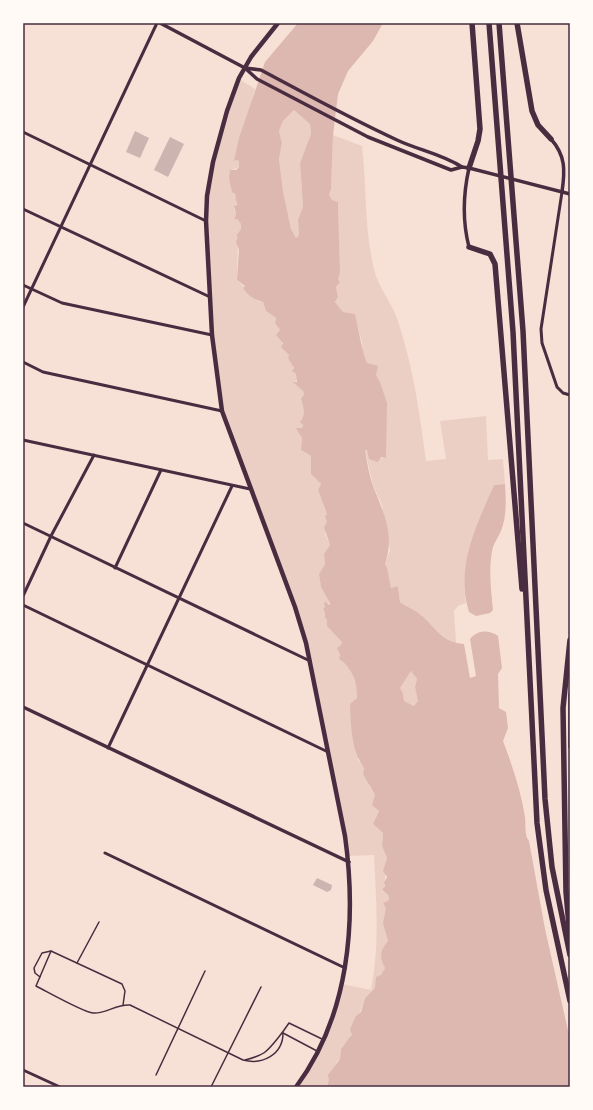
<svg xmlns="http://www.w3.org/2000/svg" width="593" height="1110" font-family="'Zilla Slab',serif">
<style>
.green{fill:#ebcfc5}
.water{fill:#dcb8b0;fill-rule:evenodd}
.building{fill:#ccb4b1}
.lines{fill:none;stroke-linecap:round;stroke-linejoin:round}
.service{stroke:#4a2c40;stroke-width:1.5}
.minor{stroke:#4a2c40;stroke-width:3}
.tertiary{stroke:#4a2c40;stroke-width:3.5}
.primary{stroke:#4a2c40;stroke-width:4.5}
.motorway{stroke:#4a2c40;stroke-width:5.5}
.neatline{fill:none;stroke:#4a2c40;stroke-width:1.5}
</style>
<rect width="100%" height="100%" fill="#f7e1d7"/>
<g class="green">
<path d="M239,79l16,10 -13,45 -3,4 -3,22 3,1v6l-7,3 -3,9 8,22 -3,9 2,4 -2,6 3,-1 4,5v5l-5,7 2,1 -1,43 21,21 5,1 3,9 10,7 -1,5 5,7 -3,6 5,4v5l7,10 -1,3 5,7v7l3,2 2,6 -4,2 9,9 1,3 -3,5 4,14 -3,15h-5l5,10 -1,12 10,6v18l10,10 -3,6 9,24 -2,2 3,6 -3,12 5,11 -6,9 1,10 -6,10 2,13 9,15 -7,7 13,26 6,7 -3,17 13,12 5,18 1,71 6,8 -1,6 6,8v4l6,9 -1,6 5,10 -6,13 10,9 -1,13 5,12c-4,12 1,23 -5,33l7,5 -1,5 -4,2 2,5 -1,22 3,11c-6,7 -7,19 -3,27l-10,20 -10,10 -13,37 -5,9 -6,5 -1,10 -3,2 -10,26h-31c20,-27 37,-71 46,-103l29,6c9,-45 5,-90 3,-135l-26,1 -38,-195 -15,-54 -73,-196 -10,-76 -6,-114 1,-25 9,-47z"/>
<polygon points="294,110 310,124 311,134 300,163 303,208 298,220 299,235 296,238 291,229 283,191 279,159 282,143 279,131 283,121"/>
<path d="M333,135l29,11c5,41 2,82 12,123 4,18 18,34 24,52 15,46 22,93 28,140l20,-2 -6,-38 46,-5 2,44 15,-1 2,25 -11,1c-17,39 -35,74 -28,118l-8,3 -4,5 2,32 -14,-6 -21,-22 -21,-13 -2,-16 -7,2c-3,-8 -3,-17 -6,-24l5,-14 -8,-45 -9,-20 -8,-35h2l3,7 16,1 -6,-76 -13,-19 -4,-11 -1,-9 -7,-29 -12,-2 -8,-10 3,-5 -2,-10 4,-15 -2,-70 -6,-2 -3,-5 2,-6z"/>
<polygon points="411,671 417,679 415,687 419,701 414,706 404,701 403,693 400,688"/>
</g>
<g class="water">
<path d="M298,23h85l-10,18 -25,30 -10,23 -5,41 -2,54 -2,6 3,5 6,2 2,70 -2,8 2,2 -4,5 2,10 -3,5 8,10 12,2c4,16 6,34 12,49l11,3 -2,9 4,7 7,21 -1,55 -5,-1 -3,5 -9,-3 -2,-9h-2c2,12 4,25 8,36 11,28 22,48 12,78l2,4 4,20 7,-2 2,16c7,5 15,8 21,13 16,14 20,27 43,29l6,34 6,-2 -6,-37c7,-9 19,-10 28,-3l4,32 -4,6 1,34 7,4 2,16 -5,13c9,24 18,50 22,76 1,7 -1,18 4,24l16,88 25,110v48h-243l2,-7 -1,-5 12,-16 1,-10c4,-4 8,-12 11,-14l-2,-6 6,-13 5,-4 4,-14 10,-10 1,-11 5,-2 4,-7c-6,-12 -5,-17 3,-27l-5,-18 3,-15 -3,-5 5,-2c3,-6 -2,-7 -6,-11l3,-4 -1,-3 3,-6 -4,-6 4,-13 -5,-12 1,-13 -10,-9 6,-13 -7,-6 3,-10 -12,-21 1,-6c-13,-18 -13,-42 -14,-64l7,-6c0,-17 -4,-29 -18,-39l1,-5 -3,-6 4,-3 1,-3 -15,-16v-7l-2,-1v-5l-2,-4 2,-2 -1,-4 2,-1 3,3 1,-2 -9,-16 -2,-13 6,-10 -1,-10 6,-9 -6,-18 3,-5 -2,-6 2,-2 -9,-24 3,-6 -10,-10v-18l-10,-6 1,-12 -6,-10h6l1,-3 -3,-3c6,-7 4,-13 1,-23l3,-5 -1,-3 -10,-9h4v-2l-1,-6 -4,-3 2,-3 -6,-10 1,-3 -8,-8 2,-4 -7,-8 4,-5 -5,-7 1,-5 -10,-7 -3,-9c-9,-3 -14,-5 -20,-14l2,-2 -8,-6 2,-30 -3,-8 2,-5 -2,-1 5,-7v-5l-4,-5 -3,1 2,-6 -2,-8 3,-1 -2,-11 -3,-2 -3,-13 1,-9h6l3,-3v-6l-3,-1 -2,1 5,-23 26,-76zM294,110l16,14 1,10 -11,29 3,44 -5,13 1,15 -3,3 -5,-9 -8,-38 -4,-32 3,-16 -3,-12 4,-10zM411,671l6,8 -2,8 3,14 -4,5 -10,-5 -1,-8 -3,-5z"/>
<path d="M505,484c1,16 2,31 -4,47 -2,5 -6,10 -8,16 -5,20 -2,43 0,63l-3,3 -14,3 -7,-4c-14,-45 7,-86 25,-127z"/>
</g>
<g class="building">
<polygon points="135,131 149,138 140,158 126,152"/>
<polygon points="170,137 184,144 168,177 154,170"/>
<polygon points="317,878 332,885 331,890 327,892 313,885"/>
</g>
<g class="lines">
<g class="service">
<polyline points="77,963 99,922"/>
<polyline points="40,977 35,973 34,968 42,953 51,951"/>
<path d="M123,1005l2,-14 -3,-7 -71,-33 -15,35c12,6 47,26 57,27 13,1 23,-9 37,-8l113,55c19,5 40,-5 40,-27"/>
<polyline points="283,1033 317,1051"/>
<path d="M245,1060c19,-5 21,-7 33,-22 4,-5 7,-9 11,-15l33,16"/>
<polyline points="156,1075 205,971"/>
<polyline points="211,1087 261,987"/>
</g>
<g class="minor">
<polyline points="23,132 206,221"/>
<polyline points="562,192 541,329 542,343 557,387 563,393 570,395"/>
<polyline points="23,209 210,297"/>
<polyline points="23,285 62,303 212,335"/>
<polyline points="23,307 157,23"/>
<polyline points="23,362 43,372 222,411"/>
<polyline points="23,440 250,489"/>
<polyline points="23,523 310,661"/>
<polyline points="115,568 161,470"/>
<polyline points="23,596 51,536 94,455"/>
<polyline points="23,605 328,752"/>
<polyline points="108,748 232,486"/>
<polyline points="105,853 345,968"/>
<polyline points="23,1070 60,1087"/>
</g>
<g class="tertiary">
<polyline points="160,23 245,68 257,79 368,137 451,170 462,167 469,168 570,194"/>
<path d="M245,68l16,2c45,24 90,49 136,70 21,10 45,14 65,27"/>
<path d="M551,139c15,17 14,32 11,53"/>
<path d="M469,247c-7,-27 -6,-52 0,-79"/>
<polyline points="570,694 570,747"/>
<polyline points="23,707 349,862"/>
</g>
<path class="primary" d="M278,23l-27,34 -12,21 -12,33 -14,51 -6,34 -1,25 6,114 10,76 73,196 11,36 39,193c12,86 4,180 -49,251"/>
<g class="motorway">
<polyline points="489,23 513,332 537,823 546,890 570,1001"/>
<polyline points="499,23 523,331 545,799 552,867 570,955"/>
<polyline points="517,23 532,111 538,125 551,139"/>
<polyline points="469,168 478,141 480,129 472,23"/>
<polyline points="469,247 490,254 495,264 522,589"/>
<polyline points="570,640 563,708 566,892 570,937"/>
</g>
</g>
<rect width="593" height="1110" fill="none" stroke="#fffaf5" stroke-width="48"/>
<rect x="24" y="24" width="545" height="1062" class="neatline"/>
</svg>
